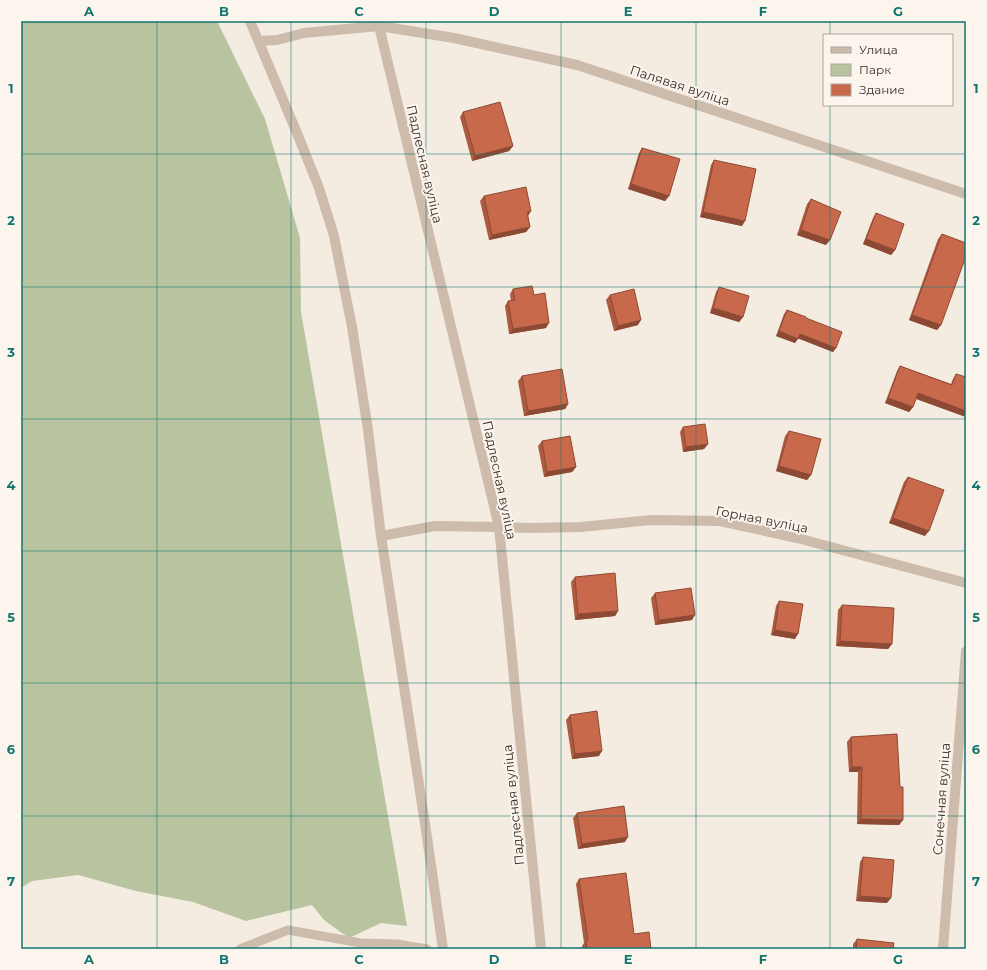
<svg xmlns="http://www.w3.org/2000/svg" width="987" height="970" font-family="Montserrat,sans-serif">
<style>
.green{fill:#b8c4a0}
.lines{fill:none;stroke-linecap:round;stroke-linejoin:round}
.service{stroke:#cdbbac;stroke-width:9}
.minor{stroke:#cdbbac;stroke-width:10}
.tertiary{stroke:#cdbbac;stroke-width:10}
.wall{fill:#ac5a40}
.shaded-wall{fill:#8c4a34}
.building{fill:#c8694b;stroke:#8c4a34}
.grid{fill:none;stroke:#0f766e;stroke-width:1;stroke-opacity:0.55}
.labels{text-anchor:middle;stroke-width:4;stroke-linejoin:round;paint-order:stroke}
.street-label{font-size:13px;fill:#3b302b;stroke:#fbf5ee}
.neatline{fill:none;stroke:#0f766e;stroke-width:1.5}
.grid-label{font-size:13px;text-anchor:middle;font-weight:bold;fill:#0f766e}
</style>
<rect width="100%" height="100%" fill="#f4ebe1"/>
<polygon class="green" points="21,21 217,21 265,119 300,238 301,312 407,926 381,923 349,938 324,920 312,905 246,921 193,902 136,891 78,875 32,881 21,888"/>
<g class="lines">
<polyline class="service" points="240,949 288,930 361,943 397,944 427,949"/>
<g class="minor">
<polyline points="379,26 499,527 541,949"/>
<polyline points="259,41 277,40 304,33 379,26 454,38 577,65 966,194"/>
<polyline points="381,536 435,526 499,527 529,528 581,527 651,520 720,521 797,538 966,583"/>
<polyline points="943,949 966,651"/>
</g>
<polyline class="tertiary" points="250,21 299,138 319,188 334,236 352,327 368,430 381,536 427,837 443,949"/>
</g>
<g class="wall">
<polygon points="463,112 513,146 509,151 472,161 460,117"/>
<polygon points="642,148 669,196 665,201 628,189 639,153"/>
<polygon points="714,160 742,226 700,217 711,165"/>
<polygon points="484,196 528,216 530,227 526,232 489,240 480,201"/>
<polygon points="811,199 826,245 797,235 807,204"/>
<polygon points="876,213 895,250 891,255 863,244 873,218"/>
<polygon points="942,234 941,325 937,330 909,320 938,239"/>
<polygon points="719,287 743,317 739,322 710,313 716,292"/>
<polygon points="513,289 534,295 546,328 509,334 505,306 508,301 511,301 510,294"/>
<polygon points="610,295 638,325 614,331 606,300"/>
<polygon points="787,310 806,318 836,348 833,352 798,338 795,343 776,336 784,314"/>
<polygon points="900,366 951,384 953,379 956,374 966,377 966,417 916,399 913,407 909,412 885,403 897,371"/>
<polygon points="522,376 568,404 565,409 524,416 518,381"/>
<polygon points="683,427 708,444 704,449 683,452 680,432"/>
<polygon points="789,431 811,475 807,480 776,471 785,436"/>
<polygon points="542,441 576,467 572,472 544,477 538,446"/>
<polygon points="908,477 925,536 889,523 904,482"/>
<polygon points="575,577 618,611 615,616 575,620 571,582"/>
<polygon points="655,593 692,620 655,625 651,598"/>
<polygon points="779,601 795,639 771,635 776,606"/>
<polygon points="842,605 892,644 888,649 836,646 838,610"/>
<polygon points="570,715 599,756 572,759 566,720"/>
<polygon points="851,737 900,787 903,820 899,825 857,824 858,772 849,772 847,742"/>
<polygon points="577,813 625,842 578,849 573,818"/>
<polygon points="863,857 887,903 856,901 860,862"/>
<polygon points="579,879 634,934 651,949 582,949 582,946 584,943 576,884"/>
<polygon points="857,939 893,949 853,949 853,944"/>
</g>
<g class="shaded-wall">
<polygon points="513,146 509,151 472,161 475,156"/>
<polygon points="631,184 669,196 665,201 628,189"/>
<polygon points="531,211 528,216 527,212"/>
<polygon points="703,212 745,221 742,226 700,217"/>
<polygon points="530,227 526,232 489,240 492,235"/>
<polygon points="801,230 830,240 826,245 797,235"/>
<polygon points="866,239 895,250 891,255 863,244"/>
<polygon points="713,308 743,317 739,322 710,313"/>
<polygon points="912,315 941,325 937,330 909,320"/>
<polygon points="641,320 638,325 614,331 618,326"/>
<polygon points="549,323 546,328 509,334 513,329"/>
<polygon points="779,331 798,339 795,343 776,336"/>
<polygon points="800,334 836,348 833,352 797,338"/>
<polygon points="918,393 966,411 966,417 914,398"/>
<polygon points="888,398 913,407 909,412 885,403"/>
<polygon points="568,404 565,409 524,416 528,411"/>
<polygon points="708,444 704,449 683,452 686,447"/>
<polygon points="779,466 811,475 807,480 776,471"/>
<polygon points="576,467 572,472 544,477 547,472"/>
<polygon points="893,518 929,531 925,536 889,523"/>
<polygon points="618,611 615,616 575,620 578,614"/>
<polygon points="695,615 692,620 655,625 659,620"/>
<polygon points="775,630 798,634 795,639 771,635"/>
<polygon points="840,641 892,644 888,649 836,646"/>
<polygon points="602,751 599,756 572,759 575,754"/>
<polygon points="852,767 862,767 858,772 849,772"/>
<polygon points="861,819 903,820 899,825 857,824"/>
<polygon points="628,837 625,842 578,849 582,844"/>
<polygon points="860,896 891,898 887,903 856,901"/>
</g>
<g class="building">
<polygon points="500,102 513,146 475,156 463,112"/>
<polygon points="642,148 680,159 669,196 631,184"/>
<polygon points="714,160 756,169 745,221 703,212"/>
<polygon points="526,187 531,211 527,212 530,227 492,235 484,196"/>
<polygon points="811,199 841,212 830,240 801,230"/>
<polygon points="876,213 904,224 895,250 866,239"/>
<polygon points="942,234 966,243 966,256 941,325 912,315"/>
<polygon points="532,286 534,295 545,293 549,323 513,329 508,301 515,300 513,289"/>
<polygon points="719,287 749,296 743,317 713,308"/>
<polygon points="634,289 641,320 618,326 610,295"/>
<polygon points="787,310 806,317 806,318 842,332 836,348 800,334 798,339 779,331"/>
<polygon points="900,366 952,385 956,374 966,377 966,411 918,393 913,407 888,398"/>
<polygon points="562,369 568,404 528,411 522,376"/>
<polygon points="705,424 708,444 686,447 683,427"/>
<polygon points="789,431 821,439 811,475 779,466"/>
<polygon points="570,436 576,467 547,472 542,441"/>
<polygon points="908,477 944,490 929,531 893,518"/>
<polygon points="615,573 618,611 578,614 575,577"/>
<polygon points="691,588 695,615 659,620 655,593"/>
<polygon points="779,601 803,604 798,634 775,630"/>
<polygon points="842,605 894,608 892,644 840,641"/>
<polygon points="597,711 602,751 575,754 570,715"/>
<polygon points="897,734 900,787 903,787 903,820 861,819 862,767 852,767 851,737"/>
<polygon points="624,806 628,837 582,844 577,813"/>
<polygon points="863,857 894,860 891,898 860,896"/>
<polygon points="626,873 634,934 649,932 651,949 587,949 586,941 588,940 579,879"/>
<polygon points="857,939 894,943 893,949 856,949"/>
</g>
<path class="grid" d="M157,21v928M291,21v928M426,21v928M561,21v928M696,21v928M830,21v14M830,105v844M21,154h945M21,287h945M21,419h945M21,551h945M21,683h945M21,816h945"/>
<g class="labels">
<g class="street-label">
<text transform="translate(680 85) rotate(18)" y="5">Палявая вуліца</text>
<text transform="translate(425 164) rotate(77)" y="5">Падлесная вуліца</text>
<text transform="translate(500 480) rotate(78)" y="5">Падлесная вуліца</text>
<text transform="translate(762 519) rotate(11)" y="5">Горная вуліца</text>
<text transform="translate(941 799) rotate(-86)" y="5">Сонечная вуліца</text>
<text transform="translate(513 805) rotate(-96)" y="5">Падлесная вуліца</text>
</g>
</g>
<rect width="987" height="970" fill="none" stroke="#fbf5ee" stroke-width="44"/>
<rect x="823" y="34" width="130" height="72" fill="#fbf5ee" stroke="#aea6a0"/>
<rect x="831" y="47" width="20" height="6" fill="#cdbbac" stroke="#aea6a0"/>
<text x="859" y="54" font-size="12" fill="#3b302b">Улица</text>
<rect x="831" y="64" width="20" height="12" fill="#b8c4a0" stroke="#aea6a0"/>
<text x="859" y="74" font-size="12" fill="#3b302b">Парк</text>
<rect x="831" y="84" width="20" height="12" fill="#c8694b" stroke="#aea6a0"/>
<text x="859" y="94" font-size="12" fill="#3b302b">Здание</text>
<rect x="22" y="22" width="943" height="926" class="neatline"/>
<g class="grid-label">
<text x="89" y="16">A</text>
<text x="224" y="16">B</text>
<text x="359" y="16">C</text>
<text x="494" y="16">D</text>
<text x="628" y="16">E</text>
<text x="763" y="16">F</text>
<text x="898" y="16">G</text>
<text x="11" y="93">1</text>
<text x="976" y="93">1</text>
<text x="11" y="225">2</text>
<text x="976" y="225">2</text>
<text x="11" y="357">3</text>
<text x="976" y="357">3</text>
<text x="11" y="490">4</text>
<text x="976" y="490">4</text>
<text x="11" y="622">5</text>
<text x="976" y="622">5</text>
<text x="11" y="754">6</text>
<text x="976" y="754">6</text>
<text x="11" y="886">7</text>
<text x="976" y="886">7</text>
<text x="89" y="964">A</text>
<text x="224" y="964">B</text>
<text x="359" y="964">C</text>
<text x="494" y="964">D</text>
<text x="628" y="964">E</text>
<text x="763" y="964">F</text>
<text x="898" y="964">G</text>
</g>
</svg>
